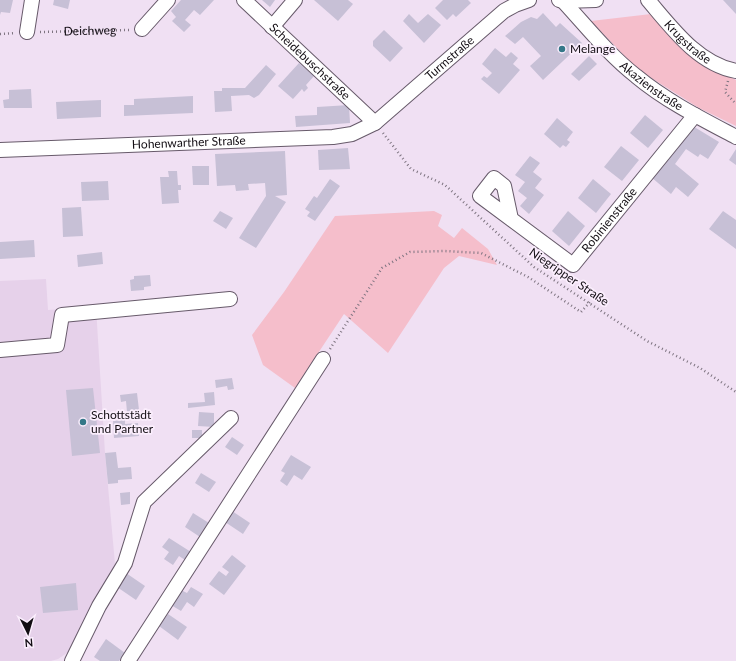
<svg xmlns="http://www.w3.org/2000/svg" width="736" height="661" font-family="Lato,sans-serif">
<style>
.built{fill:#e6d1ea}
.green{fill:#f5becb}
.building{fill:#c7c0d6}
.lines{fill:none;stroke-linecap:round;stroke-linejoin:round}
.minor-casing{stroke:#675a6a;stroke-width:16}
.path{stroke:#7e7480;stroke-width:2.5;stroke-dasharray:1 3;stroke-linecap:butt}
.minor{stroke:#fff;stroke-width:14}
.poi-dot{fill:#347888;stroke:#fbeefd;stroke-width:1.5}
.labels{text-anchor:middle;stroke-width:3.5;stroke-linejoin:round;paint-order:stroke}
.street-label{font-size:12px;fill:#120d13;stroke:#fbeefd}
.poi-label{font-size:12px;fill:#120d13;stroke:#fbeefd;text-anchor:start}
</style>
<rect width="100%" height="100%" fill="#f0e0f3"/>
<polygon class="built" points="46,279 48,310 96,307 105,453 115,564 73,649 58,659 51,661 0,661 0,281"/>
<g class="green">
<polygon points="651,14 674,40 696,59 736,80 736,126 699,108 637,69 591,21"/>
<polygon points="434,211 442,215 438,226 454,238 462,228 488,249 497,265 459,256 444,268 388,353 344,314 295,388 263,365 252,335 284,292 335,216"/>
</g>
<g class="building">
<polygon points="0,0 13,0 10,13 1,12 0,15"/>
<polygon points="54,0 70,0 68,9 53,5"/>
<polygon points="181,0 214,0 200,15 194,10 185,20 191,25 184,32 172,21 176,17 171,11"/>
<polygon points="262,0 275,0 270,7"/>
<polygon points="314,0 348,0 353,4 338,21"/>
<polygon points="443,0 468,0 471,3 456,17 453,14 447,20 435,8"/>
<polygon points="723,0 736,0 736,14"/>
<polygon points="543,13 556,27 560,23 582,43 543,80 530,66 541,56 523,37 515,44 505,36 521,22 531,17 537,19"/>
<polygon points="409,14 418,23 428,14 441,25 424,43 403,21"/>
<polygon points="384,30 403,48 390,62 373,46 373,41"/>
<polygon points="495,48 506,57 511,52 518,58 513,64 520,70 499,94 481,79 484,76 487,78 492,73 482,64"/>
<polygon points="589,56 597,64 579,81 571,74"/>
<polygon points="299,63 314,76 306,85 308,88 304,92 302,89 293,99 278,86"/>
<polygon points="266,65 276,74 259,95 254,98 249,95 231,96 232,111 215,112 214,91 222,91 222,88 245,88"/>
<polygon points="31,89 32,108 4,108 3,100 9,99 9,90"/>
<polygon points="193,96 193,113 124,116 124,105 134,105 134,99"/>
<polygon points="101,100 101,117 57,119 56,102"/>
<polygon points="349,105 350,123 296,127 295,116 317,115 317,107"/>
<polygon points="645,115 663,130 648,148 630,133"/>
<polygon points="557,118 573,132 567,140 570,142 566,147 563,145 560,148 544,134"/>
<polygon points="691,125 719,142 708,159 700,154 698,157 686,149 675,164 699,184 688,197 676,187 671,194 651,177"/>
<polygon points="621,146 639,160 622,181 604,167"/>
<polygon points="348,148 350,169 319,170 318,150"/>
<polygon points="736,149 736,165 729,160"/>
<polygon points="285,151 287,195 275,196 286,202 256,248 239,238 266,196 265,183 248,184 249,190 236,191 235,185 217,186 215,154"/>
<polygon points="530,156 540,163 533,172 542,179 535,188 544,195 529,214 520,206 527,198 518,191 525,182 515,175"/>
<polygon points="192,166 209,166 209,185 193,185"/>
<polygon points="168,171 177,171 178,185 181,185 181,190 178,190 179,203 162,204 160,177 169,177"/>
<polygon points="330,179 340,186 315,221 307,216 310,212 305,209 314,196 317,198"/>
<polygon points="593,179 611,194 596,213 578,198"/>
<polygon points="108,181 109,200 82,201 81,182"/>
<polygon points="81,207 83,236 63,237 62,208"/>
<polygon points="220,211 233,218 226,229 213,221"/>
<polygon points="568,211 585,226 569,246 552,231"/>
<polygon points="723,211 736,220 736,249 709,229"/>
<polygon points="34,240 35,257 0,259 0,242"/>
<polygon points="102,252 103,264 78,267 77,255"/>
<polygon points="150,275 151,286 144,287 144,290 131,291 130,280 134,279 134,276"/>
<polygon points="232,378 234,389 228,390 227,386 216,388 215,380"/>
<polygon points="93,388 100,453 72,456 66,390"/>
<polygon points="214,392 215,405 188,408 188,403 205,402 204,393"/>
<polygon points="137,393 139,410 127,412 126,401 121,402 120,395"/>
<polygon points="199,412 214,413 214,427 198,426"/>
<polygon points="125,420 125,424 138,423 139,436 114,438 113,421"/>
<rect x="192" y="430" width="10" height="8"/>
<polygon points="232,437 244,445 237,455 225,447"/>
<polygon points="116,452 118,468 131,467 132,479 118,480 118,483 108,484 105,453"/>
<polygon points="291,455 311,467 302,480 294,475 287,486 280,481 285,473 281,471"/>
<polygon points="201,473 216,482 209,492 195,483"/>
<polygon points="130,492 130,504 121,505 120,493"/>
<polygon points="232,511 250,523 243,534 225,522"/>
<polygon points="193,513 209,523 200,537 185,527"/>
<polygon points="169,538 191,552 185,560 179,556 173,565 164,559 169,552 162,547"/>
<polygon points="232,555 246,566 224,595 209,584 219,571 226,576 229,572 222,567"/>
<polygon points="126,573 145,586 136,600 117,587"/>
<polygon points="76,583 78,610 43,613 40,587"/>
<polygon points="191,587 203,594 194,607 187,602 181,611 171,605 181,590 187,593"/>
<polygon points="168,614 187,627 178,640 159,626"/>
<polygon points="106,639 125,653 119,661 100,661 94,657"/>
</g>
<g class="lines">
<defs>
<g id="minor">
<path id="s2" d="M244,0l131,123"/>
<polyline points="559,0 563,1 596,0"/>
<path id="s3" d="M648,0c24,28 50,64 88,71"/>
<path id="s4" d="M563,1c24,26 46,54 73,75 30,25 66,43 100,61"/>
<polyline points="272,27 295,0"/>
<polyline points="142,29 168,0"/>
<polyline points="27,32 32,0"/>
<path id="s5" d="M0,150l333,-13 19,-3 23,-11 129,-112 11,-6 14,-5"/>
<path id="s6" d="M511,219l-7,-33 -10,-8 -14,18 93,69 122,-150"/>
<polyline points="0,350 57,345 62,315 230,299"/>
<polyline points="72,661 99,606 125,563 144,502 231,418"/>
<polyline points="128,661 323,359"/>
</g>
</defs>
<use href="#minor" class="minor-casing"/>
<g class="path">
<path id="s1" d="M40,32l89,-2"/>
<polyline points="0,34 15,33"/>
<polyline points="728,81 725,92 736,104"/>
<polyline points="383,133 411,169 445,185 534,267 647,341 700,368 736,392"/>
<polyline points="330,349 382,268 410,252 444,251 481,253 528,277 581,312 590,302"/>
</g>
<use href="#minor" class="minor"/>
</g>
<g class="poi-dot">
<circle cx="562" cy="49" r="4"/>
<circle cx="83" cy="422" r="4"/>
</g>
<g class="labels">
<g class="street-label">
<text dy="4" stroke="none"><textPath href="#s1" startOffset="50">Deichweg</textPath></text>
<text dy="4" stroke="none"><textPath href="#s3" startOffset="58">Krugstraße</textPath></text>
<text dy="4" stroke="none"><textPath href="#s5" startOffset="477">Turmstraße</textPath></text>
<text dy="4" stroke="none"><textPath href="#s2" startOffset="90">Scheidebuschstraße</textPath></text>
<text dy="4" stroke="none"><textPath href="#s4" startOffset="123">Akazienstraße</textPath></text>
<text dy="4" stroke="none"><textPath href="#s5" startOffset="189">Hohenwarther Straße</textPath></text>
<text dy="4" stroke="none"><textPath href="#s6" startOffset="243">Robinienstraße</textPath></text>
<text transform="translate(569 277) rotate(34)" y="4">Niegripper Straße</text>
</g>
<g class="poi-label">
<text x="570" y="53">Melange</text>
<text x="91" y="419">Schottstädt<tspan x="91" dy="14">und Partner</tspan></text>
</g>
</g>
<g transform="translate(28 633) rotate(175)" stroke="#fbeefd" stroke-width="3" paint-order="stroke">
<path d="M0-3L7 15L0 10L-7 15Z" fill="#120d13"/>
<text y="-6" font-size="11" font-weight="bold" text-anchor="middle" fill="#120d13">N</text>
</g>
</svg>
